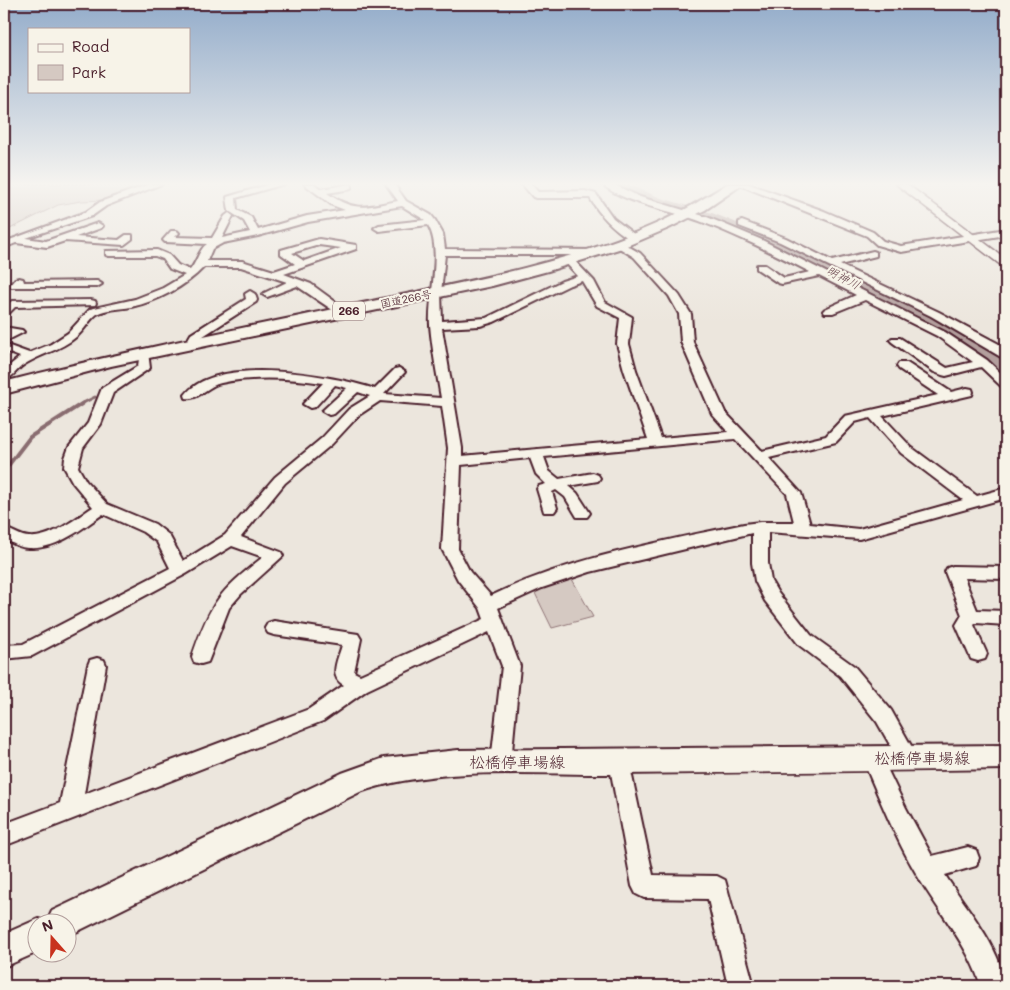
<svg xmlns="http://www.w3.org/2000/svg" width="1010" height="990" font-family="Mali,'Klee One',sans-serif">
<style>
.green{fill:#d5c9c2;stroke:#907476}
.lines{fill:none;stroke-linecap:round;stroke-linejoin:round}
.stream-far1{stroke:#896c6f;stroke-width:3}
.stream{stroke:#896c6f;stroke-width:4}
.river{fill:#b39f9d;fill-rule:evenodd}
.minor-casing{stroke:#4a1f2b;stroke-width:4}
.tertiary-casing{stroke:#4a1f2b;stroke-width:3}
.secondary-casing{stroke:#4a1f2b;stroke-width:4}
.trunk-casing{stroke:#4a1f2b;stroke-width:4}
.minor{fill:#f7f3e8;fill-rule:evenodd}
.tertiary{fill:#f7f3e8;fill-rule:evenodd}
.secondary{fill:#f7f3e8;fill-rule:evenodd}
.trunk{fill:#f7f3e8;fill-rule:evenodd}
.labels{text-anchor:middle;stroke-width:4.5;stroke-linejoin:round;paint-order:stroke}
.far-street-label{font-size:11px;fill:#4a1f2b;stroke:#f7f3e8}
.far-water-label{font-size:12px;font-style:italic;fill:#6f4c53;stroke:#f7f3e8}
.shield{fill:#f7f3e8;stroke:#7e5f64;stroke-width:1}
.shield-label{font-size:12px;font-weight:bold;fill:#4a1f2b}
.near-street-label{font-size:16px;fill:#4a1f2b;stroke:#f7f3e8}
</style>
<rect width="100%" height="100%" fill="#ece6dd"/>
<filter id="ink" filterUnits="userSpaceOnUse"><feTurbulence type="fractalNoise" baseFrequency=".02" numOctaves="2"/><feDisplacementMap in="SourceGraphic" scale="10" xChannelSelector="R" yChannelSelector="G"/><feConvolveMatrix kernelMatrix="1 2 1 2 8 2 1 2 1" color-interpolation-filters="sRGB"/></filter>
<g filter="url(#ink)">
<g class="green">
<polygon points="4,184 153,184 106,200 81,201 58,205 4,232"/>
<polygon points="572,579 593,617 552,628 533,589"/>
</g>
<g class="lines">
<polyline class="stream-far1" points="81,404 95,397"/>
<polyline class="stream" points="4,471 30,437 83,403"/>
<polygon class="river" points="610,184 627,184 661,198 712,213 788,243 865,284 944,319 974,336 1006,359 1006,372 1000,371 962,342 932,325 855,290 778,249 704,219 653,204"/>
<defs>
<g id="minor">
<polygon points="150,184 162,184 106,206 92,216 26,238 46,241 98,223 103,226 101,228 76,237 119,240 126,235 132,235 132,239 124,245 65,241 47,247 16,243 4,248 4,242 86,212 100,202"/>
<path d="M270,184h14l-48,14 1,12 14,7 7,13 49,-14 38,-6 -13,-5 -28,-21h10l7,5 30,-5v5l-24,4c28,20 39,14 71,8l-12,-17h8l12,17 25,14 4,5 8,14 2,15 153,1 2,2 -5,3h-150l-4,38 1,28 44,-3 76,-37 16,-5 -15,-16 5,-3 4,1 22,23 11,21 27,15 -3,27 7,26 25,68 67,-6 -16,-18 -31,-72 -2,-28 -10,-18 -35,-39 -18,-11v-4l3,-1 21,12 39,42 12,19 2,28 32,70 37,39 64,-15 19,-20 93,-21 -39,-26 -2,-3 2,-3h8l44,29 16,-4 5,1 1,3 -1,3 -90,21 29,31 66,49 29,-8v10l-147,41 -91,-7v31l3,18 7,12 33,42 43,31 37,44 27,48 -3,6 -7,3 -7,-3 -24,-42 -37,-46 -41,-31 -34,-44 -10,-20 -3,-18v-30l-162,39 -48,16 -44,20 22,58 -9,96 -3,7 -7,2 -7,-2 -3,-7 11,-96 -13,-34 -122,58 -44,31 -319,125v-22l56,-21 28,-138 2,-5 7,-2 7,2 2,5 -22,129 225,-85 35,-24c-16,-8 -6,-26 -2,-40l-68,-10 -6,-2 -3,-5 3,-5 6,-2 84,13 3,5 -7,33 6,3 124,-56 -4,-11 -22,-28 -16,-31 6,-101 -6,-42 -62,-5 -21,14 -27,29 -47,39 -44,54 40,15 2,4 -42,38 -12,14 -21,54 -7,2 -7,-2 -2,-5c18,-54 27,-65 71,-100l-31,-11 -46,28 -154,82 -28,3v-14l19,-1 147,-76 -13,-26 -14,-10 -40,-18c-20,14 -47,36 -74,34 -9,0 -17,-5 -25,-9v-11c8,2 17,9 25,9 22,2 47,-19 64,-30l-20,-24 -9,-16 1,-9 4,-11 19,-24 14,-35 36,-22 2,-14h8l2,16 -37,25 -12,31 -18,24 -5,19 8,14 21,23 48,20 14,11 14,26 42,-26 50,-58 47,-39 27,-29 21,-13 -12,-4 -24,22 -5,1 -7,-4 25,-23 -12,-3 -20,22 -5,1 -7,-4 20,-21c-33,-5 -70,-7 -102,0 -13,2 -23,18 -35,15l-1,-3c31,-41 147,-20 190,-6l20,-20 4,-1 6,4 -21,22 57,4c-4,-24 -9,-49 -11,-73 -2,-30 13,-74 -2,-100l-49,6 -5,-3 5,-3 46,-5 -23,-14 -94,16 -50,14 -35,7 -11,6 -5,12h35l32,10 21,-7 -14,-10v-4l38,-11 37,6v4l-72,25 27,10 37,27 2,2 -2,2h-8l-43,-29 -30,11 -5,-3 25,-12 -46,-15h-37c-19,20 -46,34 -73,40 -10,2 -26,2 -34,7 -8,6 -13,17 -21,23 -16,14 -37,17 -54,29 -6,5 -10,12 -18,14v-10l16,-13 -16,-6v-7l25,9 22,-9 17,-11 22,-24 45,-10 28,-11 22,-13 -15,-6 -7,-10 -8,-3h-46l-3,-1v-4l51,-1 12,5 9,10 12,5c7,-8 9,-21 17,-26l-42,-2 -2,-2 8,-9h6l2,2 -4,4 37,1 13,-22 4,-3 4,3 -11,22 28,-6 -6,-11 -15,-10 -2,-14zM319,245l22,3 -37,13 -12,-8zM582,281l15,25 23,12 -3,26 7,26 24,69 -186,17v-8l-20,-120 38,-2 14,-4 76,-37zM870,418l31,35 62,47 -104,29 -49,-5 -9,-31 -32,-35 67,-16 19,-20zM735,439l52,55 7,28h-34l-16,2c-85,18 -175,34 -253,72l-21,-24 -12,-23 3,-84 69,-7 6,16 10,10 -7,2 -2,3 7,23h10l3,-4 -5,-16 4,-2 9,7 12,20h10l3,-4 -13,-20 -8,-7 29,-5 2,-3 -2,-3 -5,-2 -34,6 -10,-8 -5,-14z"/>
<path d="M522,184h9l7,8 47,-1 11,3 17,24 26,20 -5,3 -3,-1c-18,-12 -31,-24 -41,-42h-54l-3,-1z"/>
<path d="M602,184h11l27,13 67,20 55,23 183,92 42,28 19,18v10l-4,-1 -21,-20 -35,9 -4,-1 -8,-3 -42,-30 -2,-2 2,-2h8l47,30 26,-6 -36,-26 -72,-36 -32,13h-8l-2,-2 2,-2 31,-14 -37,-19 -37,8 -4,-1 -21,-14v-4h8l19,13 26,-6c-35,-18 -71,-36 -108,-50 -29,-12 -76,-17 -100,-38z"/>
<polygon points="737,184 749,184 824,211 873,232 883,241 901,246 1006,229 1006,235 901,252 877,245 867,236"/>
<polygon points="742,221 786,238 832,261 873,251 876,252 876,256 840,265 939,312 999,344 1006,350 1006,360 931,316 780,242 739,226 739,222"/>
<polygon points="19,278 23,279 24,282 97,281 102,284 97,287 11,287 10,285 15,279"/>
<polygon points="250,291 255,294 257,300 256,302 200,338 194,348 186,348 184,346 191,334 246,299 245,294"/>
<polygon points="91,300 95,301 96,303 95,305 15,307 8,314 4,315 4,306 12,301"/>
<polygon points="4,327 22,330 24,332 4,342 4,335 6,334 4,333"/>
<polygon points="953,566 1006,567 1006,579 964,578 977,610 1006,611 1006,625 976,623 974,625 987,654 985,659 978,661 971,659 956,625 962,615 945,572 947,568"/>
<path d="M872,749l7,3 27,56 26,48 36,-9 8,3 3,8 -3,8 -31,9c22,34 54,70 61,111h-25c-13,-41 -42,-74 -64,-111 -22,-37 -38,-78 -55,-117l3,-6z"/>
<polygon points="619,753 626,755 629,762 653,875 717,876 725,880 754,986 728,986 708,899 644,898 636,894 632,886 609,762 612,755"/>
</g>
<polygon id="tertiary" points="896,184 907,184 1006,259 1006,267 1002,266"/>
<path id="secondary" d="M1006,745v24c-129,2 -258,4 -386,5 -82,1 -182,-9 -260,18l-292,144v-14h-30v30l-34,15v-33l34,-15 9,3 5,-11 290,-138 42,-15 74,-8z"/>
<path id="trunk" d="M727,184h16l-38,26 -36,18 -47,20 -74,23 -56,15 -381,80 -107,28v-12c114,-29 229,-52 344,-76 104,-22 212,-39 310,-83 24,-11 47,-25 69,-39z"/>
</defs>
<use href="#minor" class="minor-casing"/>
<use href="#tertiary" class="tertiary-casing"/>
<use href="#secondary" class="secondary-casing"/>
<use href="#trunk" class="trunk-casing"/>
<use href="#minor" class="minor"/>
<use href="#tertiary" class="tertiary"/>
<use href="#secondary" class="secondary"/>
<use href="#trunk" class="trunk"/>
</g>
</g>
<linearGradient id="sky" x2="0" y2="1"><stop stop-color="#93acca"/><stop offset="0.57" stop-color="#f6f4f0"/><stop offset="1" stop-color="#f6f4f0" stop-opacity="0"/></linearGradient>
<rect width="1010" height="323" fill="url(#sky)"/>
<g class="labels">
<g class="far-street-label">
<text transform="translate(406 299) rotate(-12)" y="4">国道266号</text>
</g>
<g class="far-water-label">
<text transform="translate(843 278) rotate(28)" y="4">明神川</text>
</g>
<rect class="shield" x="333" y="301.5" width="32" height="19" rx="4"/>
<g class="shield-label">
<text x="349" y="315">266</text>
</g>
<g class="near-street-label">
<text x="922" y="764">松橋停車場線</text>
<text x="517" y="768">松橋停車場線</text>
</g>
</g>
<rect width="1010" height="990" fill="none" stroke="#f7f3e8" stroke-width="20"/>
<rect x="10" y="10" width="990" height="970" fill="none" stroke="#4a1f2b" stroke-width="2" filter="url(#ink)"/>
<rect x="28" y="28" width="162" height="65" fill="#f7f3e8" stroke="#b29e9c"/>
<rect x="38" y="44" width="25" height="8" fill="#f7f3e8" stroke="#b29e9c"/>
<text x="72" y="52" font-size="15" fill="#4a1f2b">Road</text>
<rect x="38" y="65" width="25" height="15" fill="#d5c9c2" stroke="#b29e9c"/>
<text x="72" y="78" font-size="15" fill="#4a1f2b">Park</text>
<g transform="translate(52 938) rotate(340)"><circle r="24" fill="#f7f3e8" stroke="#b29e9c"/>
<path d="M0-4L9 19L0 12L-9 19Z" fill="#c8321e"/>
<text y="-8" font-size="14" font-weight="bold" text-anchor="middle" fill="#4a1f2b">N</text>
</g>
</svg>
